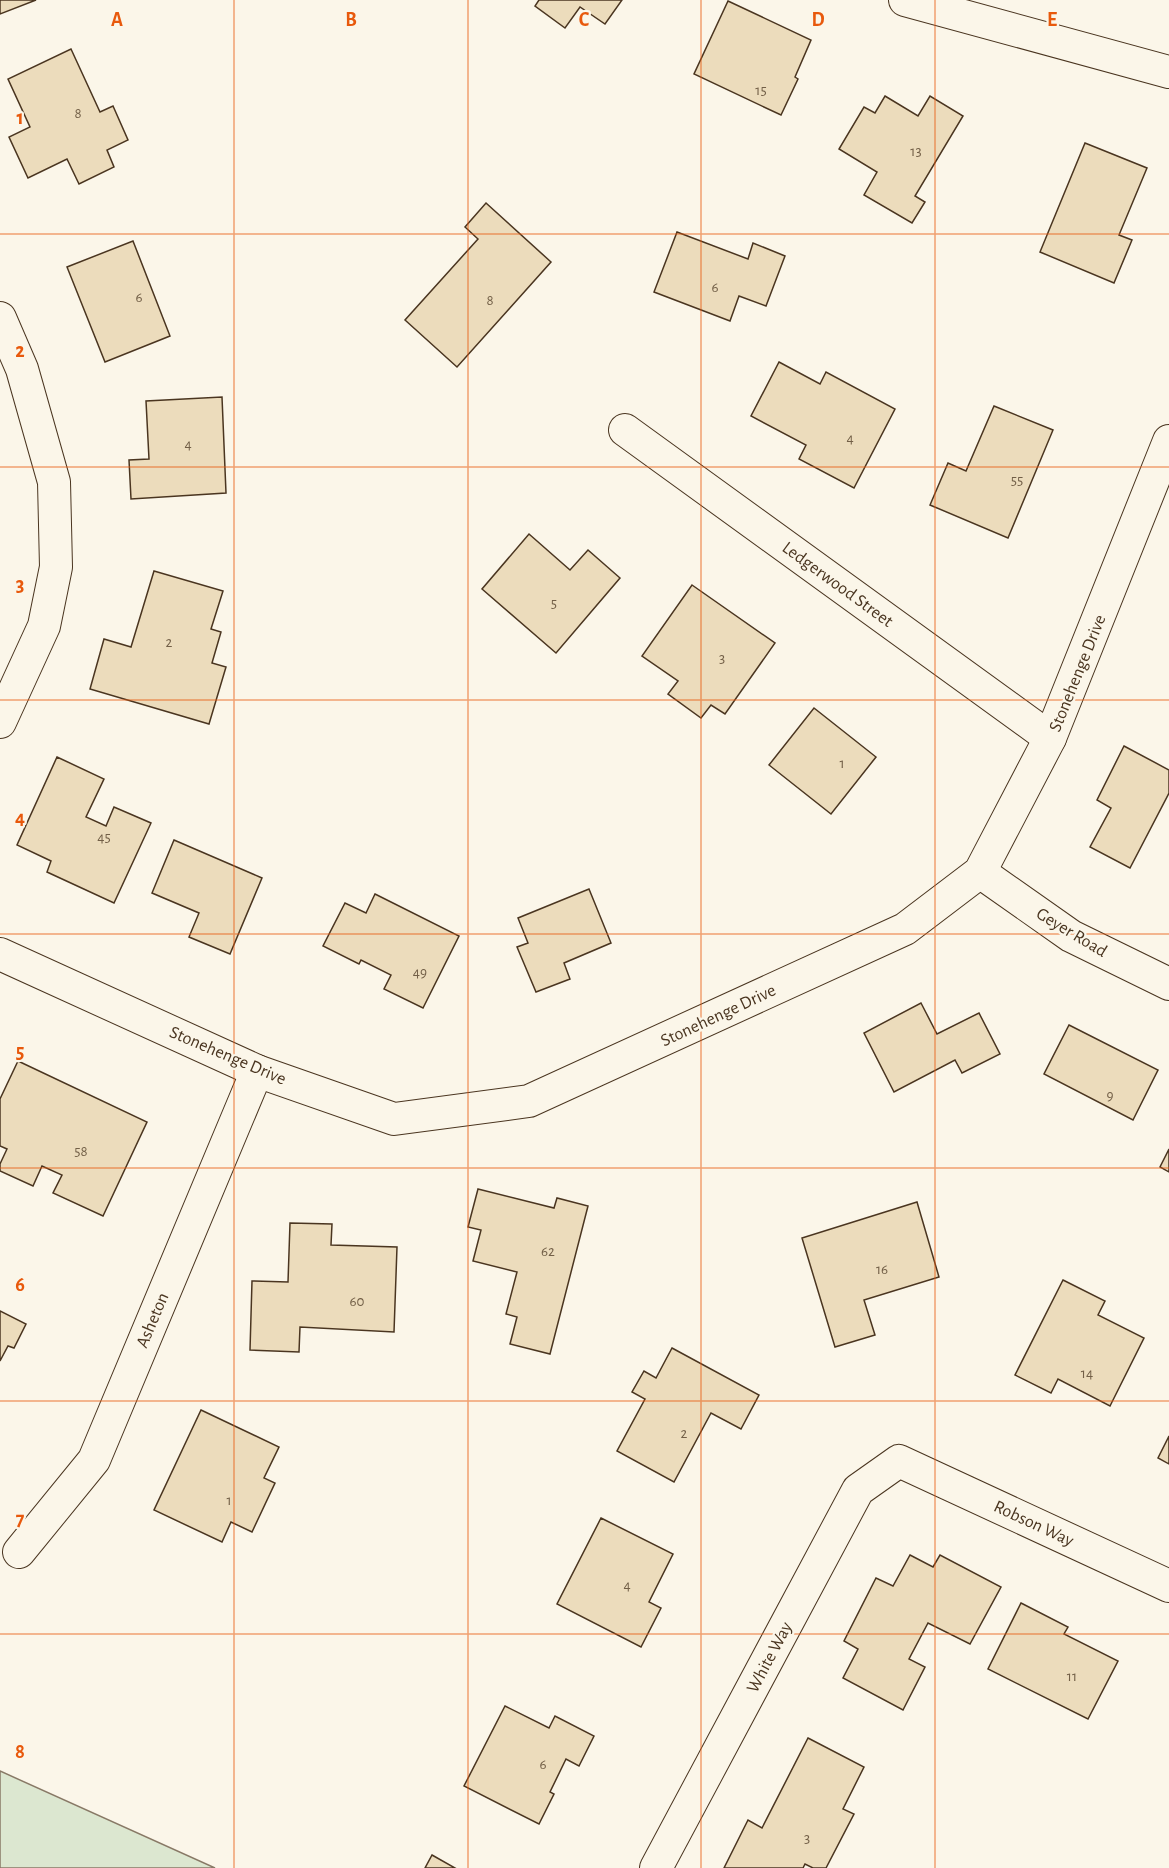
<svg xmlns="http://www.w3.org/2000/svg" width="1169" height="1868" font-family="'Alegreya Sans',sans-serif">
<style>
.green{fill:#dce7d0;stroke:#887966;stroke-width:1.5}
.building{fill:#ecdcbc;stroke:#4a3520;stroke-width:1.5}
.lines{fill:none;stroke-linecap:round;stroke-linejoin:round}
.street-casing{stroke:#4a3520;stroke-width:34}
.street{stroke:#fbf6e9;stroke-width:32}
.grid{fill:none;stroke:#e8590c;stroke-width:1.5;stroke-opacity:0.55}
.labels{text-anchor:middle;stroke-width:4.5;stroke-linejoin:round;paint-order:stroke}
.number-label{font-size:15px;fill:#725f47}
.street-label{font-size:18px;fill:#4a3520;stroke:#fbf6e9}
.grid-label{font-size:20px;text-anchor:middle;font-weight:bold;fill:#e8590c;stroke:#fbf6e9;stroke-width:4.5;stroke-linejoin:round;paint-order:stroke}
</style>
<rect width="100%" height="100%" fill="#fbf6e9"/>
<polygon class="green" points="0,1771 215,1868 0,1868"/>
<g class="building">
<polygon points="0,0 36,0 0,14"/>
<polygon points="539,0 622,0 605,24 580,7 565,28 535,6"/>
<polygon points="728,1 811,40 795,77 798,79 781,115 694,74"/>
<polygon points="71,49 100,112 113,106 128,140 107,150 114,167 79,184 67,159 28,178 9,137 30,127 8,79"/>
<polygon points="885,96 918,116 930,96 963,116 915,196 925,202 912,223 864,195 877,172 839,149 864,107 875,113"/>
<polygon points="1085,143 1147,168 1119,235 1132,240 1114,283 1040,252"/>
<polygon points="486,203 551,262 457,367 405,320 478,239 465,227"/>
<polygon points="677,232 748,259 753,243 785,256 766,306 739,296 730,321 654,292"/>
<polygon points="133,241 170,336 105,362 67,267"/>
<polygon points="779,362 820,384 826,372 895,409 854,488 799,459 806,445 751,416"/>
<polygon points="222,397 226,493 131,499 129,460 149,459 146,401"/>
<polygon points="994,406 1053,430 1008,538 930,505 948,463 966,471"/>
<polygon points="529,534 570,570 588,550 620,578 556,653 482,589"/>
<polygon points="154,571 223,591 211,629 221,632 212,663 226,667 209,724 90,689 104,639 131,647"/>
<polygon points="692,585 775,643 725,714 711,705 701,718 668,694 678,681 642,656"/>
<polygon points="814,708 876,757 831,814 769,765"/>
<polygon points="1124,746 1169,770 1169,793 1130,868 1090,847 1111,808 1097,800"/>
<polygon points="57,757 104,779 86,817 106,826 114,807 151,823 114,903 47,872 51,861 17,845"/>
<polygon points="174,840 262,878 230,954 189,937 199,913 152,893"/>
<polygon points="589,889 611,943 564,963 570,979 536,992 517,947 528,943 518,918"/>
<polygon points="375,894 459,936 423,1008 384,989 391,975 361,960 359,964 323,946 345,903 366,913"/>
<polygon points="921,1003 937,1034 979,1013 1000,1054 962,1073 955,1060 894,1092 864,1033"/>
<polygon points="1069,1025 1158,1070 1133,1120 1044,1074"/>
<polygon points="18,1061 147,1122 103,1216 53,1193 62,1175 42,1166 33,1186 0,1171 0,1164 7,1149 0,1146 0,1099"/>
<polygon points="1169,1149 1169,1172 1160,1167"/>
<polygon points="478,1189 554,1208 557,1198 588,1206 550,1354 510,1344 517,1317 506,1314 517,1272 473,1261 481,1230 468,1227"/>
<polygon points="917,1202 939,1277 864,1300 875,1335 835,1347 802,1238"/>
<polygon points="290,1223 332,1224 331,1245 397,1247 394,1332 300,1327 299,1352 250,1350 252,1281 288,1282"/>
<polygon points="1063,1280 1105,1301 1098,1315 1144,1338 1110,1406 1058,1379 1051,1393 1015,1375"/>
<polygon points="0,1311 26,1324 14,1348 8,1346 0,1361"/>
<polygon points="672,1348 759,1395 741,1429 711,1413 674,1482 617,1451 645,1399 632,1392 644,1371 656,1378"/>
<polygon points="201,1410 279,1447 264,1478 275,1483 252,1532 231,1522 222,1542 154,1510"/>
<polygon points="1169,1436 1169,1464 1158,1458"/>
<polygon points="601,1518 673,1554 649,1602 661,1608 641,1647 557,1604"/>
<polygon points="910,1555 933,1567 940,1555 1001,1587 970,1644 928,1623 909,1659 925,1667 903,1710 843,1678 858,1649 844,1641 876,1578 893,1586"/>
<polygon points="1021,1603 1068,1627 1064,1634 1118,1661 1088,1719 988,1669"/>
<polygon points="505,1706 549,1728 555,1716 594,1736 579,1766 566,1759 550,1792 554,1794 539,1824 464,1786"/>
<polygon points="808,1738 864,1767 843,1809 854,1814 826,1868 813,1868 805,1864 803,1868 724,1868 748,1820 762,1828"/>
<polygon points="432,1855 455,1868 425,1868"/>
</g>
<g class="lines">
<defs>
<g id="street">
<polyline points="905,0 1169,72"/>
<polyline points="0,318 22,369 54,482 56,567 44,626 0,722"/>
<polyline points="625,430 1050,738"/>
<polyline points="980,872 1071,936 1169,984"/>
<polyline points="0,954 257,1071 394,1119 529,1101 905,929 980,872 1050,738 1169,441"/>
<polyline points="19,1552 94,1460 257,1071"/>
<polyline points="656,1868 858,1490 899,1461 1169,1586"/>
</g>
</defs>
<use href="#street" class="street-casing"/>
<use href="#street" class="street"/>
</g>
<path class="grid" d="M234,0v1868M468,0v1868M701,0v1868M935,0v1868M0,234h1169M0,467h1169M0,700h1169M0,934h1169M0,1168h1169M0,1401h1169M0,1634h1169"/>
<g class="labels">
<g class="number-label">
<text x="761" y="95">15</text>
<text x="78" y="118">8</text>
<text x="916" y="156">13</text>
<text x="715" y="292">6</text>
<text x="139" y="302">6</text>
<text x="490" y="305">8</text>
<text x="850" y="443">4</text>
<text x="188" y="449">4</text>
<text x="1017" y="485">55</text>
<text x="554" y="608">5</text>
<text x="169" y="647">2</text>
<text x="722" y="663">3</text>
<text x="842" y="768">1</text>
<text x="104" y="842">45</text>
<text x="420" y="977">49</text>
<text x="1110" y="1100">9</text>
<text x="81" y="1156">58</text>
<text x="548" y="1256">62</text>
<text x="882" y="1274">16</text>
<text x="357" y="1306">60</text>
<text x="1087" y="1378">14</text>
<text x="684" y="1438">2</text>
<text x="229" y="1505">1</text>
<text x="627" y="1590">4</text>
<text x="1072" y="1681">11</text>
<text x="543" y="1769">6</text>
<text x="807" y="1843">3</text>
</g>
<g class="street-label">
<text transform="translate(838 584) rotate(36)" y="6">Ledgerwood Street</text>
<text transform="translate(1077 673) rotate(-68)" y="6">Stonehenge Drive</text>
<text transform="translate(1072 932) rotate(31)" y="6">Geyer Road</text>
<text transform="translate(718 1015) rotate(-25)" y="6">Stonehenge Drive</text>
<text transform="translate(228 1055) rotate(23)" y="6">Stonehenge Drive</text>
<text transform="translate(152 1320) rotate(-67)" y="6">Asheton</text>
<text transform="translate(1034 1523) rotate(25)" y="6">Robson Way</text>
<text transform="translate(769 1657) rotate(-62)" y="6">White Way</text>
</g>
</g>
<g class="grid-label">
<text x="117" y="26">A</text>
<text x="351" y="26">B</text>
<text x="584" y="26">C</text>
<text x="818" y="26">D</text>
<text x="1052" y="26">E</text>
<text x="20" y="124">1</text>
<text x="20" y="357">2</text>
<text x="20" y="591">3</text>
<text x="20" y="824">4</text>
<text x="20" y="1058">5</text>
<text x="20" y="1291">6</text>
<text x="20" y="1525">7</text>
<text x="20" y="1758">8</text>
</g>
</svg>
